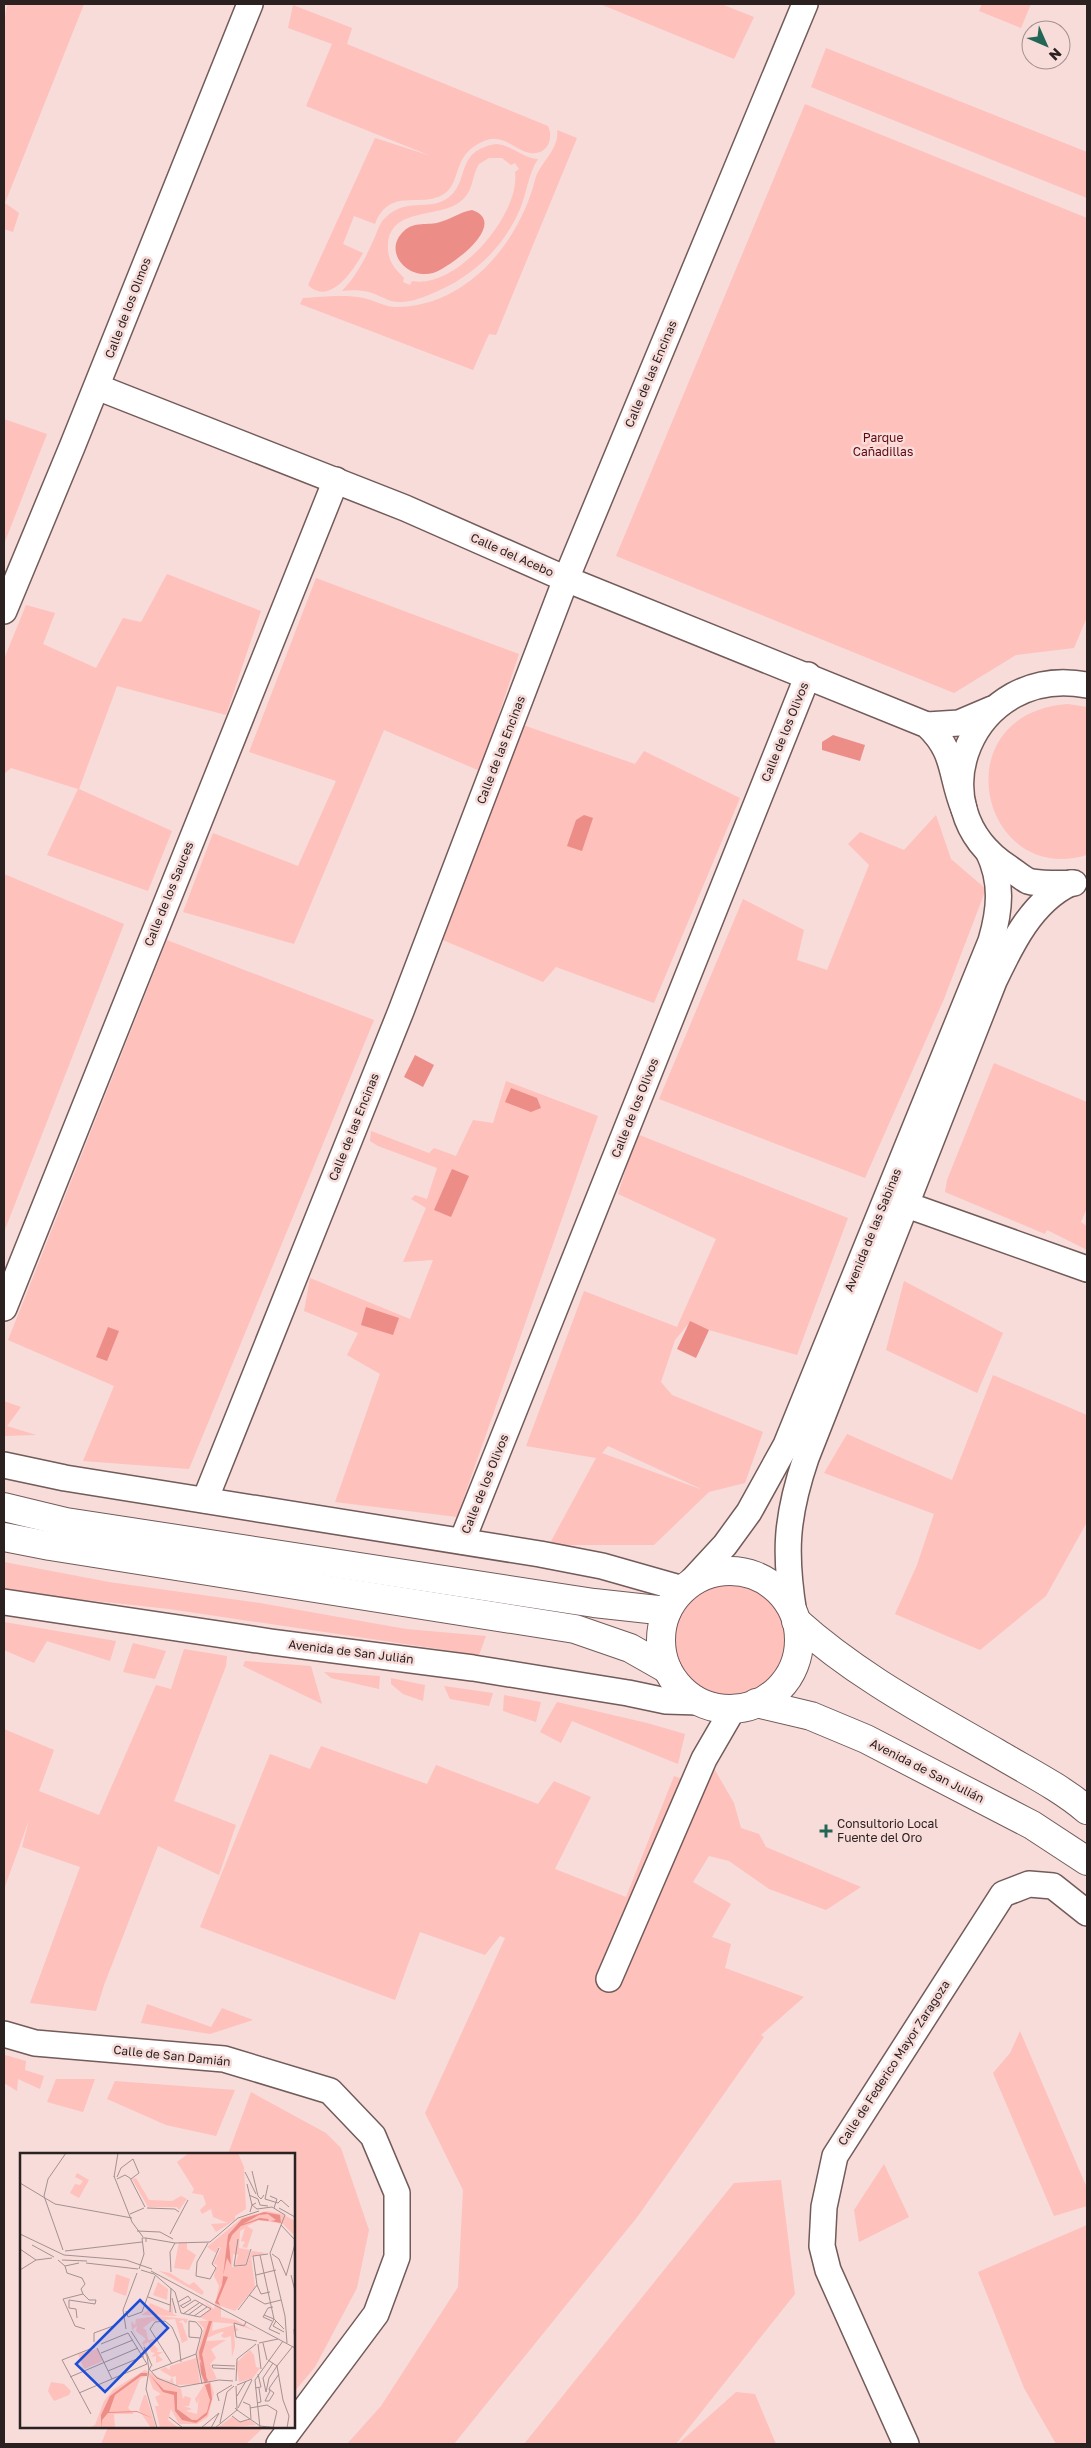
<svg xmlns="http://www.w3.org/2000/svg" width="1091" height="2448" font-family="'Golos Text',sans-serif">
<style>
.green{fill:#fec1bc;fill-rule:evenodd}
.water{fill:#ec8d88}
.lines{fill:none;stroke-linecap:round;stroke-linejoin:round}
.minor-casing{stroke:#725b59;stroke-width:28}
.secondary-casing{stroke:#725b59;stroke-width:30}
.minor{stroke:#fff;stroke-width:25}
.secondary{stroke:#fff;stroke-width:28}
.poi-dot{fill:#246655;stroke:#f7dcda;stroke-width:2}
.labels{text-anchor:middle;stroke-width:5;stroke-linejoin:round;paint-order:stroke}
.street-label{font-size:12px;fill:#2a2120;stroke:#f7dcda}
.park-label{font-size:12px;fill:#5e070f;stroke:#f7dcda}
.poi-label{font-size:12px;fill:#2a2120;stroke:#f7dcda;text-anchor:start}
.inset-river{fill:none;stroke:#ec8d88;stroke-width:2.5}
.inset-road{fill:none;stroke:#a59190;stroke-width:1}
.view{fill:#1d4ed8;fill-opacity:0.15;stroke:#1d4ed8;stroke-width:2.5}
.inset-edge{fill:none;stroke:#2a2120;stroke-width:2.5}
</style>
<rect width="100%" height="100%" fill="#f7dcda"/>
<g class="green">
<polygon points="7,4 84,4 5,203 19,213 13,232 4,229 4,24"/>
<polygon points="600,4 721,4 754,17 734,59"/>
<polygon points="982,4 1031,4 1021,28 979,11"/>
<path d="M293,5l59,23 -5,16 201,82c6,13 -1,30 -18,27 -17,-4 -27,-20 -46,-12 -33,14 -22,41 -40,53 -25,15 -54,-8 -69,30l-21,-8 -11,28 20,9c-9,16 -33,54 -55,32l67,-147 56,18 -125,-50 26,-62 -44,-16z"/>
<polygon points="826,48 1087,152 1087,198 811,87"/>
<polygon points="805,104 1087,218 1087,617 1074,648 1016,655 954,693 616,556"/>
<path d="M557,130l20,8 -81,197 -7,-1 -16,36 -173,-66 3,-6c18,-1 43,-4 60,0 11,2 22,9 33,9 70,0 123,-64 139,-127 5,-18 25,-31 22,-50z"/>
<path d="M496,144c16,1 26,14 42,15 -10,15 -11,34 -18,50 -17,40 -49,69 -89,85 -10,4 -20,8 -30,8 -11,1 -21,-7 -32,-10 -9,-2 -18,-2 -27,-1 15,-16 23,-32 32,-52 3,-6 5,-15 10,-20 22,-23 44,-7 64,-21 23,-17 6,-47 48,-54zM489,158h13l9,7 4,-2 4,6 -4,3c6,42 -59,118 -103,109l-2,4 -7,-3 1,-4c-10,-10 -17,-18 -16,-33 2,-39 52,-26 73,-44 13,-10 10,-24 18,-37z"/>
<polygon points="4,419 47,434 4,544"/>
<polygon points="167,574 261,611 226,715 117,686 79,789 172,831 148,891 47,855 78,789 11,768 4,774 4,659 26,605 55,613 43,644 96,668 123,618 141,622"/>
<polygon points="316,578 519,654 480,771 384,730 294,944 183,912 213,833 298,866 336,781 249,752"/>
<path d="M1068,704l19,3v148c-107,32 -146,-142 -19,-151z"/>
<polygon points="523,725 635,764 644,751 740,798 654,1003 556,967 543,982 438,938"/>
<polygon points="936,815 951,859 986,889 944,999 865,1178 659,1099 743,899 804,930 797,960 827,970 869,865 848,844 860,832 904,850"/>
<polygon points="4,874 124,924 4,1232"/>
<polygon points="167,940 374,1020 189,1469 83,1461 114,1386 8,1340"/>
<polygon points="994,1063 1087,1102 1087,1208 1081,1222 1087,1226 1087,1250 1047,1230 1045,1234 945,1192 947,1180"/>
<polygon points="506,1081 598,1116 457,1517 335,1502 380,1374 347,1355 358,1333 304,1311 310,1278 410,1319 433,1260 403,1262 426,1208 411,1199 415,1195 427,1199 437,1168 378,1146 370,1141 371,1131 429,1153 434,1148 456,1156 473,1120 493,1123"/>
<path d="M637,1134l211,84 -51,137 -88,-25 -19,-8 -15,18 -14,42 11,13 91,37 -18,51 -36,9 -55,53h-105l47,-87 -70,-12 58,-155 93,36 39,-88 -98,-45zM608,1446l91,42 1,1 -98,-36z"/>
<polygon points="904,1281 1003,1333 977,1393 886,1350"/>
<polygon points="993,1375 1087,1415 1087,1522 1046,1596 980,1650 895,1614 917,1565 934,1514 824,1473 847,1434 952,1480"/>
<polygon points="4,1401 21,1407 7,1426 36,1435 4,1436"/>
<polygon points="4,1562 109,1582 260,1603 406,1629 486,1636 479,1655 169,1609 4,1591"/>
<circle cx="729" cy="1639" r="58"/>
<polygon points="4,1622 116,1641 110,1661 47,1641 34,1663 4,1650"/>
<polygon points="133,1643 166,1651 155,1679 123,1672"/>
<polygon points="184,1649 227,1656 226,1666 174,1801 236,1825 219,1875 158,1846 104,1985 96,2011 30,2003 80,1867 22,1847 29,1820 4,1889 4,1729 54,1750 39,1791 99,1815 156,1685 171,1689"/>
<polygon points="245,1661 311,1666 322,1704 243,1666"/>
<polygon points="324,1672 380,1676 379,1689 331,1678"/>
<polygon points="391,1678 425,1685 423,1701 403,1694 391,1684"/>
<polygon points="444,1686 493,1693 489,1706 450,1699"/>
<polygon points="504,1695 541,1702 536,1722 503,1711"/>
<polygon points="557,1702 647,1723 685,1734 678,1764 572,1721 561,1743 540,1732"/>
<polygon points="321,1746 427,1784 436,1765 538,1804 554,1781 591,1797 555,1869 626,1897 674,1776 698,1785 712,1765 734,1803 741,1828 759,1834 766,1847 861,1887 826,1910 769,1889 729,1861 709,1856 693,1882 731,1904 712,1937 731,1944 725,1968 804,1997 761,2035 764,2037 638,2216 454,2444 347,2444 381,2406 458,2287 463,2190 425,2113 505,1938 500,1936 485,1955 420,1932 395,2000 200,1927 270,1754 310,1769"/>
<polygon points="147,2004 211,2027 222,2008 253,2020 210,2034 141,2023"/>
<polygon points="1020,2031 1087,2188 1087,2206 1054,2216 993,2073 1010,2053"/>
<polygon points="5,2055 26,2061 25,2070 44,2076 40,2089 18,2079 17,2091 4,2083"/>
<polygon points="56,2079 95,2079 83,2112 47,2102"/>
<polygon points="115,2081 235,2090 216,2136 166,2125 107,2099"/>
<polygon points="251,2092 326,2133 341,2148 369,2230 357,2288 315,2367 294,2392 294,2154 228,2154"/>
<polygon points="884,2164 909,2217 859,2242 854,2210"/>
<polygon points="781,2180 795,2294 676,2444 524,2444 734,2183"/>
<polygon points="1087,2225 1087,2444 1056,2444 1024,2388 978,2272"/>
<polygon points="736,2392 755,2394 776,2444 678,2444"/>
<polygon points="108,2427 264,2427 246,2444 101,2444"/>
</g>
<g class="water">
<path d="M472,210c38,13 -21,57 -39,63 -26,7 -51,-22 -29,-42 10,-10 24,-5 36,-9 11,-3 20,-10 32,-12z"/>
<polygon points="833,735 865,745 860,761 822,750 822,742"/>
<polygon points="584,815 593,818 582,851 567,846 576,820"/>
<polygon points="415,1055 434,1065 423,1087 404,1077"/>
<polygon points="511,1088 537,1098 541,1108 531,1112 505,1102"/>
<polygon points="452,1169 469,1176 451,1217 434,1210"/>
<polygon points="366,1307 399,1318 393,1335 361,1325"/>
<polygon points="690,1321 709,1330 696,1358 677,1349"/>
<polygon points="108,1327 119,1331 107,1361 96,1357"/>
</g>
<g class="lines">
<defs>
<g id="minor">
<path d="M97,387l308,121 161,71 361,146c29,27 23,50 37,84"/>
<polyline points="4,611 72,447 250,4"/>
<polyline points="927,725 959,723 992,709"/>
<path d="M1074,883c-10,1 -36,1 -46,-2 -6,-3 -13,-9 -19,-13 -97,-62 -36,-205 78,-183"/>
<polyline points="907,1205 1087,1269"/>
<polyline points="4,1308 336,480"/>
<polyline points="4,1465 65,1478 540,1554 602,1566 683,1589"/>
<polyline points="205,1500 401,1011 566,579 805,4"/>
<polyline points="462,1541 808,675"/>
<path d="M688,1585l37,-40 24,-33 37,-67 205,-504c9,-31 12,-59 -3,-90"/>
<polyline points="4,1602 271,1642 473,1668 628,1693 666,1701 699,1702"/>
<path d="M794,1614c-10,-61 -8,-97 12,-156l188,-477c17,-36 38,-80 77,-98"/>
<polyline points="609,1979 704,1759 733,1709"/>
<polyline points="4,2034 35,2043 224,2059 330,2091 373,2136 397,2193 397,2257 376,2314 279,2444"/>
<polyline points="906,2444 828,2270 822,2246 824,2207 835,2156 1003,1894 1029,1884 1053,1886 1087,1913"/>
</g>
<g id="secondary">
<polyline points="4,1507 66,1522 594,1603 667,1611"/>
<polyline points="4,1537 50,1546 575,1629 630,1648 667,1669"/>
<circle cx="730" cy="1640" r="69"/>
<path d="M796,1621c61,55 130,91 201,132 30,18 63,34 90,57"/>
<polyline points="756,1703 811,1716 866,1739 1032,1825 1087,1861"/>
</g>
</defs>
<use href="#minor" class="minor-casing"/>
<use href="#secondary" class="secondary-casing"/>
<use href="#minor" class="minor"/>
<use href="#secondary" class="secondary"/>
</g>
<path class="poi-dot" d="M823.5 1823.5h5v5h5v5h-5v5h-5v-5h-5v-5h5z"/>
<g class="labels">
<g class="street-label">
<text transform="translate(128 308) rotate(-69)" y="4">Calle de los Olmos</text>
<text transform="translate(651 374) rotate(-67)" y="4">Calle de las Encinas</text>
<text transform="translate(512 555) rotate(24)" y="4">Calle del Acebo</text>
<text transform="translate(785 732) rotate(-68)" y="4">Calle de los Olivos</text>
<text transform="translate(501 750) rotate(-69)" y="4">Calle de las Encinas</text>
<text transform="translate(169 894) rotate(-68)" y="4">Calle de los Sauces</text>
<text transform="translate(635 1108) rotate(-68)" y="4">Calle de los Olivos</text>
<text transform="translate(354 1127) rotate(-68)" y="4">Calle de las Encinas</text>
<text transform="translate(873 1230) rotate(-68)" y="4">Avenida de las Sabinas</text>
<text transform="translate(485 1484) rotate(-68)" y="4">Calle de los Olivos</text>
<text transform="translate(351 1652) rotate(7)" y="4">Avenida de San Julián</text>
<text transform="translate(927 1771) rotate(27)" y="4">Avenida de San Julián</text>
<text transform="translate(172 2056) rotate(6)" y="4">Calle de San Damián</text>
<text transform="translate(894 2063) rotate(-57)" y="4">Calle de Federico Mayor Zaragoza</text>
</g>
<g class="park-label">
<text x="883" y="442">Parque<tspan x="883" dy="14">Cañadillas</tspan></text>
</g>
<g class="poi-label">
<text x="837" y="1828">Consultorio Local<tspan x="837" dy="14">Fuente del Oro</tspan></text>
</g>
</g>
<g transform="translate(20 2153)">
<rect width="275" height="275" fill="#f7dcda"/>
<path d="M169,0h49l6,14 2,42 -11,7v4l-19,12 -5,-8 17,-1 -15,-6 -2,-8 -9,5 -2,-4 6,-6 -3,-9 -11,-2 2,-4 -17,-27zM57,20l12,7 -10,18 -9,-5 5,-9 5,1 3,-4 -8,-4zM116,25l13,22 23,1 9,-5 6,3 -8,11 -2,-3h-29l-16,-28zM247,58l15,3 13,7v15l-12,-12 -24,-4 -12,6 6,4 -6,18 -5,-1 3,-5 -4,-1 4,-13 -5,3 -1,17 11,2 -5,15h-10l3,-10 -5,-1 -1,13 14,-1 6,-15 14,2 -15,4 4,30 -20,24 -14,-5v11l15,3 19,11 -19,-7 -23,-2 -1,9 22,-6 5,5 -5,2 1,14 -3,11 -1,-21 -7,2 -3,-2 3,-4h-3l-14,6 -1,3 20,-1 -15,9 5,9 -6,6 7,15 -7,2 4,12 -6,24 -11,7h-18l-8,-15 -3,11 11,8h-19l-5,-22h4l-4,-9 6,-3 -8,-5 -5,-14 -8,4 -12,29 6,6h-20l1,14h-26l6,-3 9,-24 10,-12 31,-19 36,19 2,10 2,-3 6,2 -2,8h-5l8,3 -6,2 11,3 2,-17 -2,7 -2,-5 9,-14 -7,-25 3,24 -24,1v-9l-4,1 2,7 -13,-6 9,3 2,-4 -12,-7 5,-3 5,3v-4l26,-8 8,-30 -7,-7h11l-8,-4 11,-8 -7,-8 10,8 5,-23 -5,-10 3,-11 -4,-1 8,-16 -2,-1 -3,6 -9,-6 35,-29zM159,89l8,1v6l9,6 -7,15 -15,-2zM139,118l11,2 19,12 5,-3 10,10 -2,3zM96,121l14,5 -4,17 -13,-5zM138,129l10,7 -1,11 -14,-5zM152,146l1,15 5,2 -37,-1 6,-4 3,-8 21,9zM137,163l31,3 -2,5 -3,-4 -5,2 4,1 6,17 -6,3 -7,-24 -23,2 -9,7 3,2 2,10 8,-1 -5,3 7,7 -1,3h6l-5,3 5,5 -7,3v-7l-5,1 4,-4 -4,-1 -2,-10 -5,2 5,10 -7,-11 4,-4 -10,-8 1,-5 -4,3 4,8 -5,-8 -1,-8 4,4 1,-6zM78,196l5,12 -19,8 -6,-15zM230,197l4,5 2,12 4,1 -7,10 -14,4 -3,-19zM31,229l13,2 7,7 -2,4 -15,6 -6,-10zM124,242h2l10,33h-5l-12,-18zM212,264l8,5 10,-2 6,5 -39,3z" fill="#fec1bc"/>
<path d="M244,59l16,3 1,8 -10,-2 5,-1 -8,-6 -9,1 -16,9 17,-6 8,1 1,2 -11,-1 -17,6 -9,9 -3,8 2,22 -4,-7 -4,18 5,1 -10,24 2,4 -5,-2 7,-18 6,-50 14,-16zM189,168h3l-12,40 8,20 -3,2 -4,-10 -2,-21zM121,220h6v3h-6l-26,19 -6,17 28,-1 11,5 4,2 -15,-6 -29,1 -6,7 -1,8v-13l9,-19zM130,222l14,15 13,2v17l15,11h5l10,-8 3,-12 -5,-15 5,-2 2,16 -5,16 -11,8 -14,-3 -7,-9 -1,-16 -11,-3z" fill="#ec8d88"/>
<path class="inset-river" d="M181,202l4,21"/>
<path class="inset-road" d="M232,18l6,25 3,3 3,-4M225,19l11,22M94,23l18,46 11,15M94,24l4,-24M97,24l4,-9 12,-9 6,14 -8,6M97,26l8,-4 5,3 15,29M0,30l35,21 77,14M227,31l5,21 -2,7M248,32l-3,14 13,4 3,-3 8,7M229,42l9,4 2,6 8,1M250,43l7,3 -3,9M236,50l-4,2 5,4 15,-2 13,8 -15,38 15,63 2,27M127,55l28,1 4,3M259,55l16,9M110,61l14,-6M261,72l14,15M117,78l23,1 13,7M0,81l44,21 62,5 26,9M150,81l18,-34M126,85l29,5 35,-1 28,-24 21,-7M218,86l-4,27 12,-1 5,-16M188,90l-11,19 -1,14 14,3 6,-11 -4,-4 7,-16M12,92l22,12M0,96l16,11M43,97l-19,-54 4,-17 18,-26M45,98l77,-9M252,101l7,5 7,16M240,102l14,64 10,10M38,107l7,6 14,-3M42,107l25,1M66,110l52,6M45,113l2,7 15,5 3,6 -4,5 2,5 -20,5 12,27 10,3M119,116l5,-15 -2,-16h4v4M0,117l16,-10 16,-2M121,117l13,4 21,18 6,21M131,118l144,77M151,119l-1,-20 5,-9M236,122l20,-5M271,122l4,16M266,123l9,-32M237,132l4,9 9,-2M229,142l16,9 16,-4M128,144l22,8M152,145l4,15M158,149l10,-6 3,4 -11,6M161,153l2,2 12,-8 16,9 -11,8 -19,-4M218,157l19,-25 -4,-29 15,-2M106,158l2,6 14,-5 13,-36M150,159l1,-24M163,161l16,-11M168,162l15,-11M244,162l10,4 -5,10 11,5M174,163l13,-9M57,165l-1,-9 -7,-1v-8l26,4 1,-4h-7l-6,-6M252,168l-9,-4 5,-9 5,-1M256,168l-3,5 11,6M106,176l-3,-19 14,-37M274,176l1,15M111,178l16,25 2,14 2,-4M216,184l-2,-14 10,3 2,-4M216,184l21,4M180,185l-11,-1v-16l7,1 5,6 1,3 -6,23 6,30M74,189v-9l19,-7M239,190l19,-4M243,190l4,17M81,191l27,-11M238,191l3,25M124,194l8,19M77,195l15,31M81,200l32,-13M152,211l-22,-35 5,-7 10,-1 7,6 7,16 2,19M192,212l1,3 22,1M192,212l23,1M129,216l-3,20 11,39M130,217l7,8 23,9 39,-7 14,1M88,218l36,-15M132,218l44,-17M50,224l68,-29M216,228l1,-22 19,-15M217,232l15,-6M235,235l6,-1 -3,-13M249,236l5,4 -5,8h-4l5,-10 -1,-2 1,-2 9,-13M246,239l3,-14 8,-12 -9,-6M246,239l-3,-14 10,-15M59,240l68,-29 -19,-31M217,243l9,-15M199,248l-2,-7 15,-9M223,249l7,3 1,14M237,250l4,-1 -2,-14M215,255l2,2 -1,-24M218,255l14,-28M230,255l17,-3 10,6M217,257l23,16 18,2M71,261l-29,-54 33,-13M212,263l8,6 10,-3M149,264l14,11M200,270l7,-31 7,-6M181,275l18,-15 -8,15M195,275l22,-18M240,275l-5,-48 28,-39M253,275l4,-17M267,275l2,-12 -6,-16 -6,-34 16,-20"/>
<path class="view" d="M120,147l28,28 -63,64 -29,-28z"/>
<rect width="275" height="275" class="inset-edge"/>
</g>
<rect width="1091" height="2448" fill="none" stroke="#2a2120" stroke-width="10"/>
<g transform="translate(1046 45) rotate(135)"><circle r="24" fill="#f7dcda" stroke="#a59190"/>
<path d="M0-4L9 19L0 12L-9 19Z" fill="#246655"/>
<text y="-8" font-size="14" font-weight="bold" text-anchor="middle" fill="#2a2120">N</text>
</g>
</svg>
